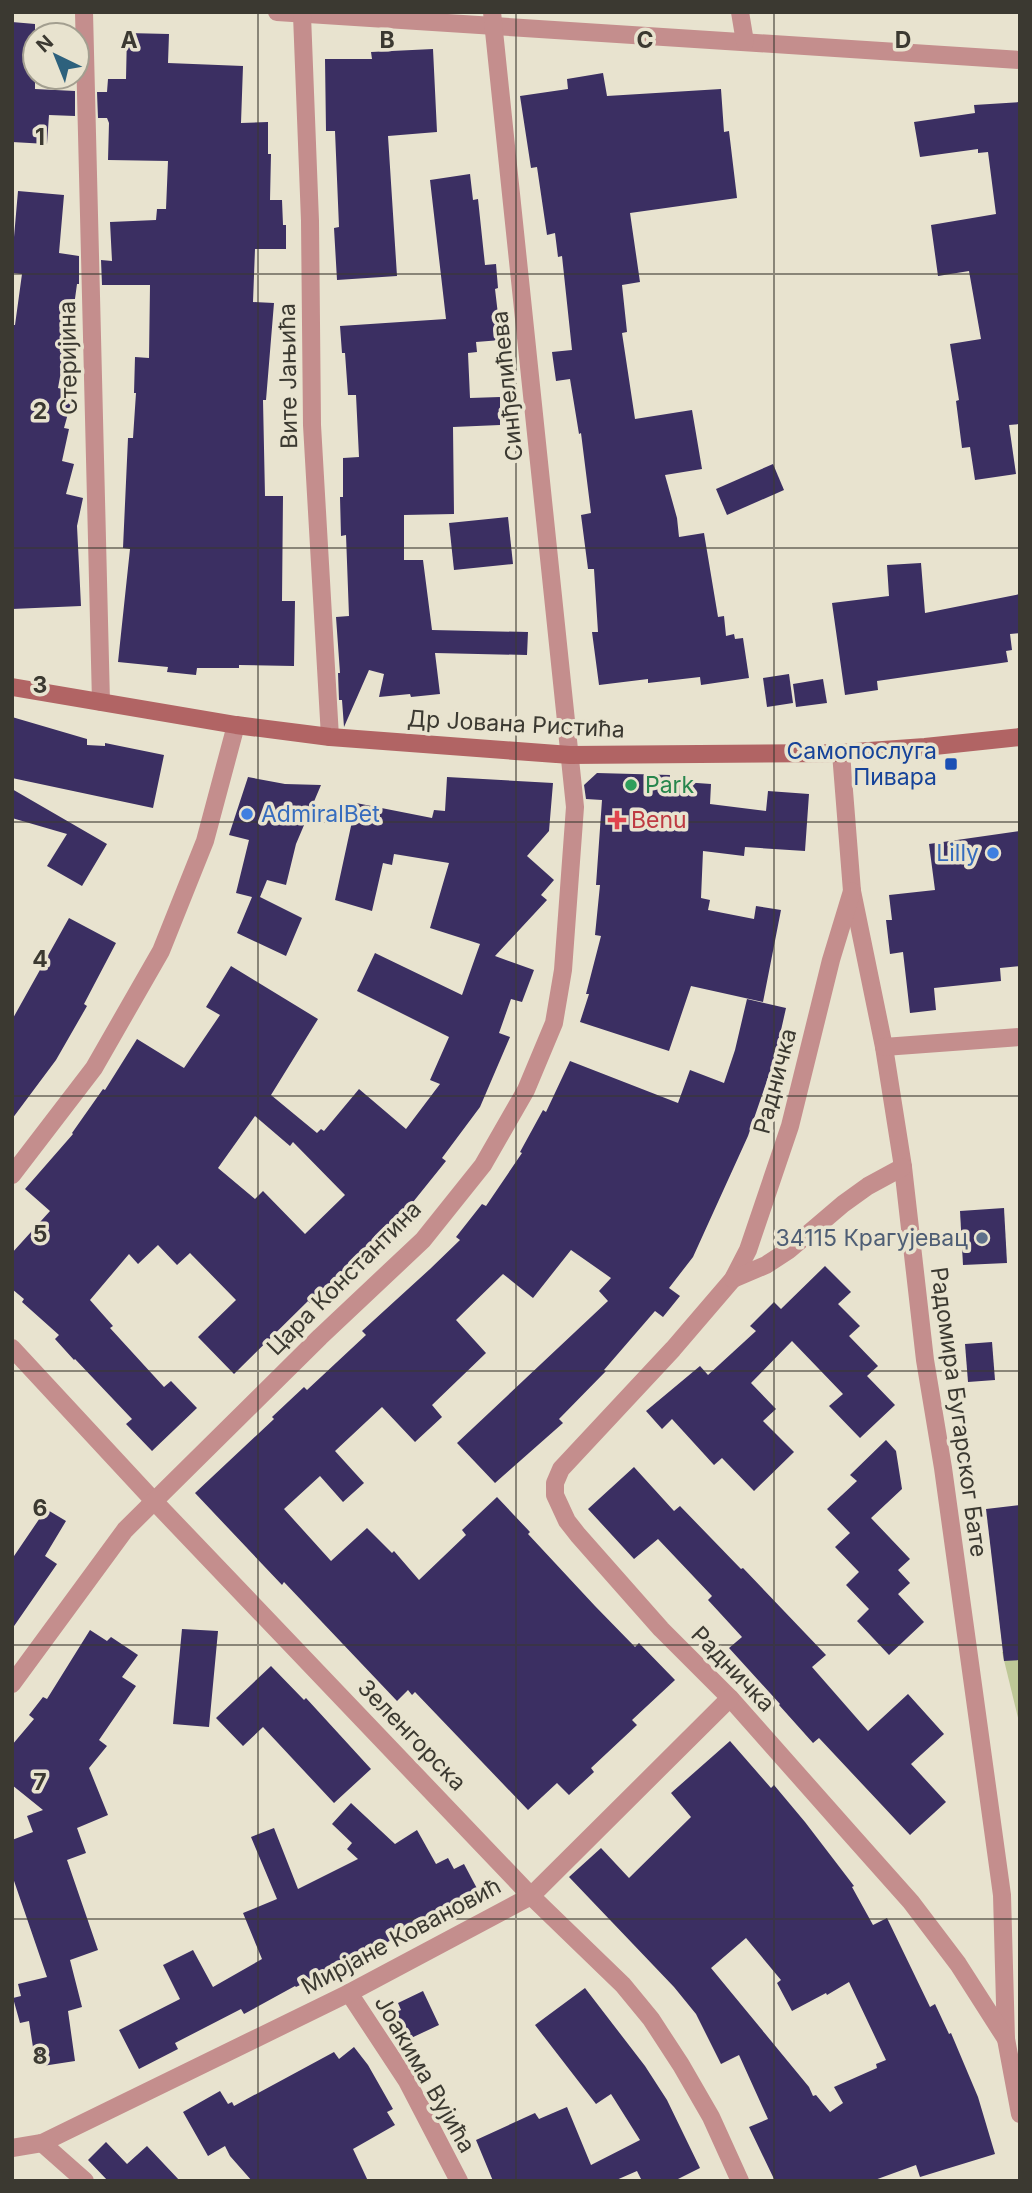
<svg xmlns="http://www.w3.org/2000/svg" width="1032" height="2193" font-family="Inter,sans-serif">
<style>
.green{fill:#bec897}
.building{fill:#3b2f62;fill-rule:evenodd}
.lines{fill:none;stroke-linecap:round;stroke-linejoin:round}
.street{stroke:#c48e8d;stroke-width:18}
.secondary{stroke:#b16464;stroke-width:18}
.grid{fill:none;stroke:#3b3931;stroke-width:2;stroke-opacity:0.55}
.transit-dot{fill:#1a4fb4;stroke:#e8e3cf;stroke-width:2.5}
.leisure-dot{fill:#2e9e5b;stroke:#e8e3cf;stroke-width:2.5}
.shop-dot{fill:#3f7fe0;stroke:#e8e3cf;stroke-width:2.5}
.health-dot{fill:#e0444e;stroke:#e8e3cf;stroke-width:2.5}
.service-dot{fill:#5c6f8a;stroke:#e8e3cf;stroke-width:2.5}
.labels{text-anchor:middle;stroke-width:7;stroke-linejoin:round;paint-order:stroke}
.street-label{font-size:23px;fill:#3b3931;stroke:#e8e3cf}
.transit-label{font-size:23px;fill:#164399;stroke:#e8e3cf;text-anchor:end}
.leisure-label{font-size:23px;fill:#27864d;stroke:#e8e3cf;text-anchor:start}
.shop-label{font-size:23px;fill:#366cbe;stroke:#e8e3cf;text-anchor:start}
.health-label{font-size:23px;fill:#be3a42;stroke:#e8e3cf;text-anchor:start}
.service-label{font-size:23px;fill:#4e5e75;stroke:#e8e3cf;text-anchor:end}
.grid-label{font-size:23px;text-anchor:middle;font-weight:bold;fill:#3b3931;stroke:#e8e3cf;stroke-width:7;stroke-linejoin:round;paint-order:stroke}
</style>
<rect width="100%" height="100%" fill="#e8e3cf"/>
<polygon class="green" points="1020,1649 1020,1726 1002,1652"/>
<g class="building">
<polygon points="12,22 35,24 35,89 75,91 75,116 49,115 47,144 12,142"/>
<polygon points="127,33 169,34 168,63 243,66 241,123 268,122 268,154 271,154 270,200 282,200 283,225 286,225 286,249 255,249 253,302 274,303 266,400 263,400 265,496 283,496 282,601 295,601 294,666 239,665 239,668 197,668 196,675 167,672 168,667 118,662 130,549 123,548 128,438 133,438 136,393 134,393 135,357 149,358 150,285 102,285 101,260 112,261 110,222 156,220 157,209 166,209 168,161 108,160 109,123 107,118 98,118 97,92 107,92 108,79 126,79"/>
<polygon points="433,49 437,132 388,136 397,276 337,280 334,228 339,227 335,131 326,131 325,59 372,59 371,52"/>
<polygon points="603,73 607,96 721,89 724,132 729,131 737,198 630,213 640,282 622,285 627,332 622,333 635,419 692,410 702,469 665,475 677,518 679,537 704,533 718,617 724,616 726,636 734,634 735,639 743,638 749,678 701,685 700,677 648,683 648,679 599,685 592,632 598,632 594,569 588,569 581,515 591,513 581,433 579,434 570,379 556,381 552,352 572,350 562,256 558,257 555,233 547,235 537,167 531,168 520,96 568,89 567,79"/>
<polygon points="1020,102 1020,424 1009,425 1016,474 975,480 970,447 962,448 956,401 959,400 950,344 981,339 969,271 938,276 931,225 996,214 988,152 978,153 978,149 920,157 914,122 975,113 974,105"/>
<polygon points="470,174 473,200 478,199 485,265 496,264 498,288 495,289 501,340 476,342 477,352 468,353 470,398 500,397 500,425 453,427 454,514 404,515 404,560 423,560 432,630 528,632 527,655 435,653 440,694 411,697 410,694 379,697 384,674 369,670 344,727 342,700 339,700 338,673 340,673 336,617 349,616 346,535 341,536 340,497 343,497 343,458 359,457 356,395 348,395 345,353 342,353 340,326 446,319 430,180"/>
<polygon points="18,191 64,195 59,253 79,256 79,284 77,284 71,328 69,327 58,388 74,392 64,428 69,429 62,461 74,464 66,494 83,498 77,526 81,606 12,609 12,325 15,325 22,274 12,273 12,237 14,237"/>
<polygon points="773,464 784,490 727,515 716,489"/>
<polygon points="508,517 513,564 454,570 449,523"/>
<polygon points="921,563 925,613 1020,594 1020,633 1010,634 1012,650 1006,651 1008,662 877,681 878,690 845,695 832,603 889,596 887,565"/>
<polygon points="789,674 793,703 767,707 763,678"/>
<polygon points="823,679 827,703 796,707 793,684"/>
<polygon points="12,717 87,739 87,745 105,746 105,743 164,755 153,808 12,778"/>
<polygon points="597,773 670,775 669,781 711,784 710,804 766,811 768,791 809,794 805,851 745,847 744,856 703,851 701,898 710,900 708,910 754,919 756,906 781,910 763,1002 691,986 669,1051 580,1022 589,994 586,994 601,936 595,935 600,885 596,885 602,800 586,799 584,785"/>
<polygon points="248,777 285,784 321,785 296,844 286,885 267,880 260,897 302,918 286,956 237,933 252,897 236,893 249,840 229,835"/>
<path d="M447,777l106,6 -4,48 -22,25 27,24 -13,15 6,5 -52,56 39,14 -12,32 -11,-3 -12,34 11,4 -30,70 -38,51 4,3 -37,46 -99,96 -2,-2 -74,73 -36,-37 38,-37 -46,-47 -13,12 -19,-20 -20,19 -9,-10 -39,46 23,26 -3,2 54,59 7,-6 26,27 -45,43 -26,-27 6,-5 -57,-60 -1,1 -19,-21 4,-4 -37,-33 2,-3 -12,-10v-36l38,-42 -25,-22 48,-55 -1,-1 31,-44 2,1 32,-51 47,29 36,-53 -14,-8 25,-41 87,53 -47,76 46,38 4,-4 3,2 35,-42 47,40 34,-45 -10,-4 19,-43 -92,-46 18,-38 87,42 18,-51 -50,-16 19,-65 -55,-9 -2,11 -9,-2 -11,48 -37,-11 21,-97 76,15 2,-8 11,1zM255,1116l35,30 3,-4 52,53 -40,39 -42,-43 -8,8 -37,-31z"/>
<polygon points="12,789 107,844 82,886 47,866 67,834 12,818"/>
<polygon points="1020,831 1020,966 1000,968 1001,981 934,988 936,1010 910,1013 903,952 890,954 886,920 892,920 889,895 935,890 929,844"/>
<polygon points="69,918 116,943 84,1004 87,1006 56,1060 12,1119 12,1020"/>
<polygon points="747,999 786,1008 775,1057 748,1136 693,1257 669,1288 680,1296 663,1317 655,1311 604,1370 606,1371 559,1419 563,1423 495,1483 457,1443 608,1301 599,1291 611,1278 571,1250 533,1298 503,1274 456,1320 486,1353 432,1405 442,1417 415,1442 382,1407 335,1451 364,1483 343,1502 320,1476 284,1509 331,1561 367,1528 392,1553 394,1551 419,1580 466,1535 462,1530 497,1497 530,1532 528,1534 595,1606 635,1647 639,1643 675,1680 632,1720 637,1725 591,1768 594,1772 569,1795 557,1783 528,1810 415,1692 412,1695 408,1690 397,1701 284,1582 282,1585 195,1493 274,1419 272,1417 304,1387 307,1390 366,1335 362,1331 430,1269 460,1240 456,1237 482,1204 486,1206 522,1153 520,1152 543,1110 546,1112 570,1061 678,1103 690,1070 724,1083 735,1050"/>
<polygon points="1004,1208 1007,1263 963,1265 960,1211"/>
<polygon points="825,1266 851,1292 838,1304 860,1326 849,1336 878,1366 867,1376 895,1405 860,1438 829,1406 843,1394 792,1341 751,1383 776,1409 763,1421 794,1452 754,1491 722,1458 714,1465 672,1419 662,1429 646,1411 700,1366 708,1375 756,1331 750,1326 774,1302 781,1309"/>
<polygon points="992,1342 995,1380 968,1382 965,1344"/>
<polygon points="886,1440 896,1451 902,1489 871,1518 910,1559 898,1570 910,1583 898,1594 924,1622 889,1655 857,1621 869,1609 846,1585 859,1572 835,1547 850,1533 827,1509 857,1481 850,1475"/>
<polygon points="634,1467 674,1511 680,1506 741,1569 743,1568 826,1655 812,1667 868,1731 908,1694 944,1734 911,1764 946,1802 910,1835 819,1738 813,1743 779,1705 780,1704 729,1648 742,1637 708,1600 712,1596 658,1539 634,1559 588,1509"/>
<polygon points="1020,1505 1020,1660 1004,1661 986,1509"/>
<polygon points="46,1509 66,1521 45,1556 57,1564 12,1629 12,1559"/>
<polygon points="182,1629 218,1631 209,1727 173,1724"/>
<polygon points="90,1630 107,1641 111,1637 138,1655 122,1677 136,1686 99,1740 107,1746 89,1768 108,1815 77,1828 86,1853 67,1860 98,1950 70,1960 82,2007 68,2011 75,2061 36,2067 29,2021 20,2023 13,1998 21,1996 18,1984 47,1977 12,1875 12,1840 33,1832 27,1816 43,1810 12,1785 12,1745 34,1719 29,1715 43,1697 47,1699"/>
<polygon points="271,1666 304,1700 306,1698 371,1769 334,1803 263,1727 243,1746 216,1718"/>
<path d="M730,1741l41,47 3,-3 31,37 49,64 -2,1 21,38 14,-7 43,89 5,-3 14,30 2,-1 27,64 17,57 -75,23 -4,-12 -44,16h-97l-26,-54 19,-8 -29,-64 -18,9 -25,-50 -22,-27 -105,-110 32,-29 28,30 62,-61 -20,-24zM746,1938l35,42 -4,3 15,28 34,-18 1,2 22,-13 37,78 -10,4 1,4 -43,19 9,16 -13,9 -14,-17 -3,1 -4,-9 -98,-119z"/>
<polygon points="351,1803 395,1844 417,1830 436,1864 448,1858 454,1869 464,1864 481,1896 442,1916 441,1913 347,1964 346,1963 296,1987 295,1986 244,2014 241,2009 175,2043 178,2049 139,2069 119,2030 180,1999 163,1965 193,1950 213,1987 262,1959 243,1913 277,1899 251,1837 274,1828 298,1889 358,1859 347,1849 352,1843 332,1824"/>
<polygon points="585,1988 645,2066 667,2100 700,2168 674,2181 642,2181 637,2171 614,2181 493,2181 476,2140 535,2113 539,2119 567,2107 591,2165 640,2140 611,2094 596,2104 535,2025"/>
<polygon points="423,1991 439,2025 409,2039 396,2012 401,2010 398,2003"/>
<polygon points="354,2047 368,2065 393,2109 387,2112 395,2125 353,2149 368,2181 252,2181 230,2156 225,2146 208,2156 183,2112 220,2091 228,2104 232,2102 234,2106 334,2052 339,2059"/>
<polygon points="106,2142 127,2164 147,2146 180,2181 108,2181 88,2160"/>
</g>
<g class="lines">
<g class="street">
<polyline points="84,12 101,702"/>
<polyline points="277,12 1020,60"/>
<polyline points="740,12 745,42"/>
<polyline points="302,15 310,221 312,425 330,737"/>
<polyline points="841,753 852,891 884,1047 903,1167 925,1360 943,1468 1002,1895 1006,2039"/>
<polyline points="852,891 831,960 790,1126 748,1250 733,1279 673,1349 561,1469 555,1483 555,1495 567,1521 578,1535 661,1629 730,1698 846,1829 911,1902 958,1964 1006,2039 1020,2114"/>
<polyline points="884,1047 1020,1037"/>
<polyline points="12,1175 94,1068 161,951 205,841 236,725"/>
<polyline points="733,1279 766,1265 789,1250 843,1204 868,1186 903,1167"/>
<polyline points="12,1348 153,1500 531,1896 623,1985 651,2019 681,2065 711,2117 740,2181"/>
<polyline points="12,1684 125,1530 320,1337 423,1240 483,1165 526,1090 554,1023 563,970 575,807 492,12"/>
<polyline points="349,1993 407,2081 459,2181"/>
<polyline points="42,2143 85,2181"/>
<polyline points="12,2148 42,2143 349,1993 531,1896 730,1698"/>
</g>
<polyline class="secondary" points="12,687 236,725 330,737 570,755 841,753 925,747 1020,737"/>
</g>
<path class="grid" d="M258,12v2169M516,12v2169M774,12v2169M12,274h1008M12,548h1008M12,822h1008M12,1096h1008M12,1371h1008M12,1645h1008M12,1919h1008"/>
<rect class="transit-dot" x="944" y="757" width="14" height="14" rx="3.5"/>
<circle class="leisure-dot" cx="631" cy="785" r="7"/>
<g class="shop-dot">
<circle cx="247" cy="814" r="7"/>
<circle cx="993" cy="853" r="7"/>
</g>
<path class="health-dot" d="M613.5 809.5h7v7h7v7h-7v7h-7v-7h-7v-7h7z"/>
<circle class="service-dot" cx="982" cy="1238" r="7"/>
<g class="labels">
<g class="street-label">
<text transform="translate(68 358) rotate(-91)" y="8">Стеријина</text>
<text transform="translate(288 376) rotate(-91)" y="8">Вите Јањића</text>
<text transform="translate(507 386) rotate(-96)" y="8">Синђелићева</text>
<text transform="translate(516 724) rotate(3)" y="8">Др Јована Ристића</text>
<text transform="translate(775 1081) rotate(-75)" y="8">Радничка</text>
<text transform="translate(344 1278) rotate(-45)" y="8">Цара Константина</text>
<text transform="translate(959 1412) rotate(82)" y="8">Радомира Бугарског Бате</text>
<text transform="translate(733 1669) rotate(46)" y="8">Радничка</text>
<text transform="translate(412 1735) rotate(46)" y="8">Зеленгорска</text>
<text transform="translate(401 1936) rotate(-28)" y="8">Мирјане Ковановић</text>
<text transform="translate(425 2074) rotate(60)" y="8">Јоакима Вујића</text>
</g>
<g class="transit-label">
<text x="937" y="759">Самопослуга<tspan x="937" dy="26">Пивара</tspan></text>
</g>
<g class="leisure-label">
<text x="645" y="793">Park</text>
</g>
<g class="shop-label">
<text x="261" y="822">AdmiralBet</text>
<text x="979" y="861" text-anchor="end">Lilly</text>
</g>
<g class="health-label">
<text x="631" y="828">Benu</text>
</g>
<g class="service-label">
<text x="968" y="1246">34115 Крагујевац</text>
</g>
</g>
<g class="grid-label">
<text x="129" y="48">A</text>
<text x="387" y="48">B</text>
<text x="645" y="48">C</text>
<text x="903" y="48">D</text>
<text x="40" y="145">1</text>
<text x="40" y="419">2</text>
<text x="40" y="693">3</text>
<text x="40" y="967">4</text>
<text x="40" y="1242">5</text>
<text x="40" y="1516">6</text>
<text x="40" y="1790">7</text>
<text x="40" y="2064">8</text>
</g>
<rect width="1032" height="2193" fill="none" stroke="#3b3931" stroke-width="28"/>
<g transform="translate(56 56) rotate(317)"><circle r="33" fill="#e8e3cf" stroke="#a39f90" stroke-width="2"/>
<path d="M0-5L12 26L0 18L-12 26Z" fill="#2d617d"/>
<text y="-10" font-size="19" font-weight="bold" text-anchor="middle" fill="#3b3931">N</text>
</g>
</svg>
